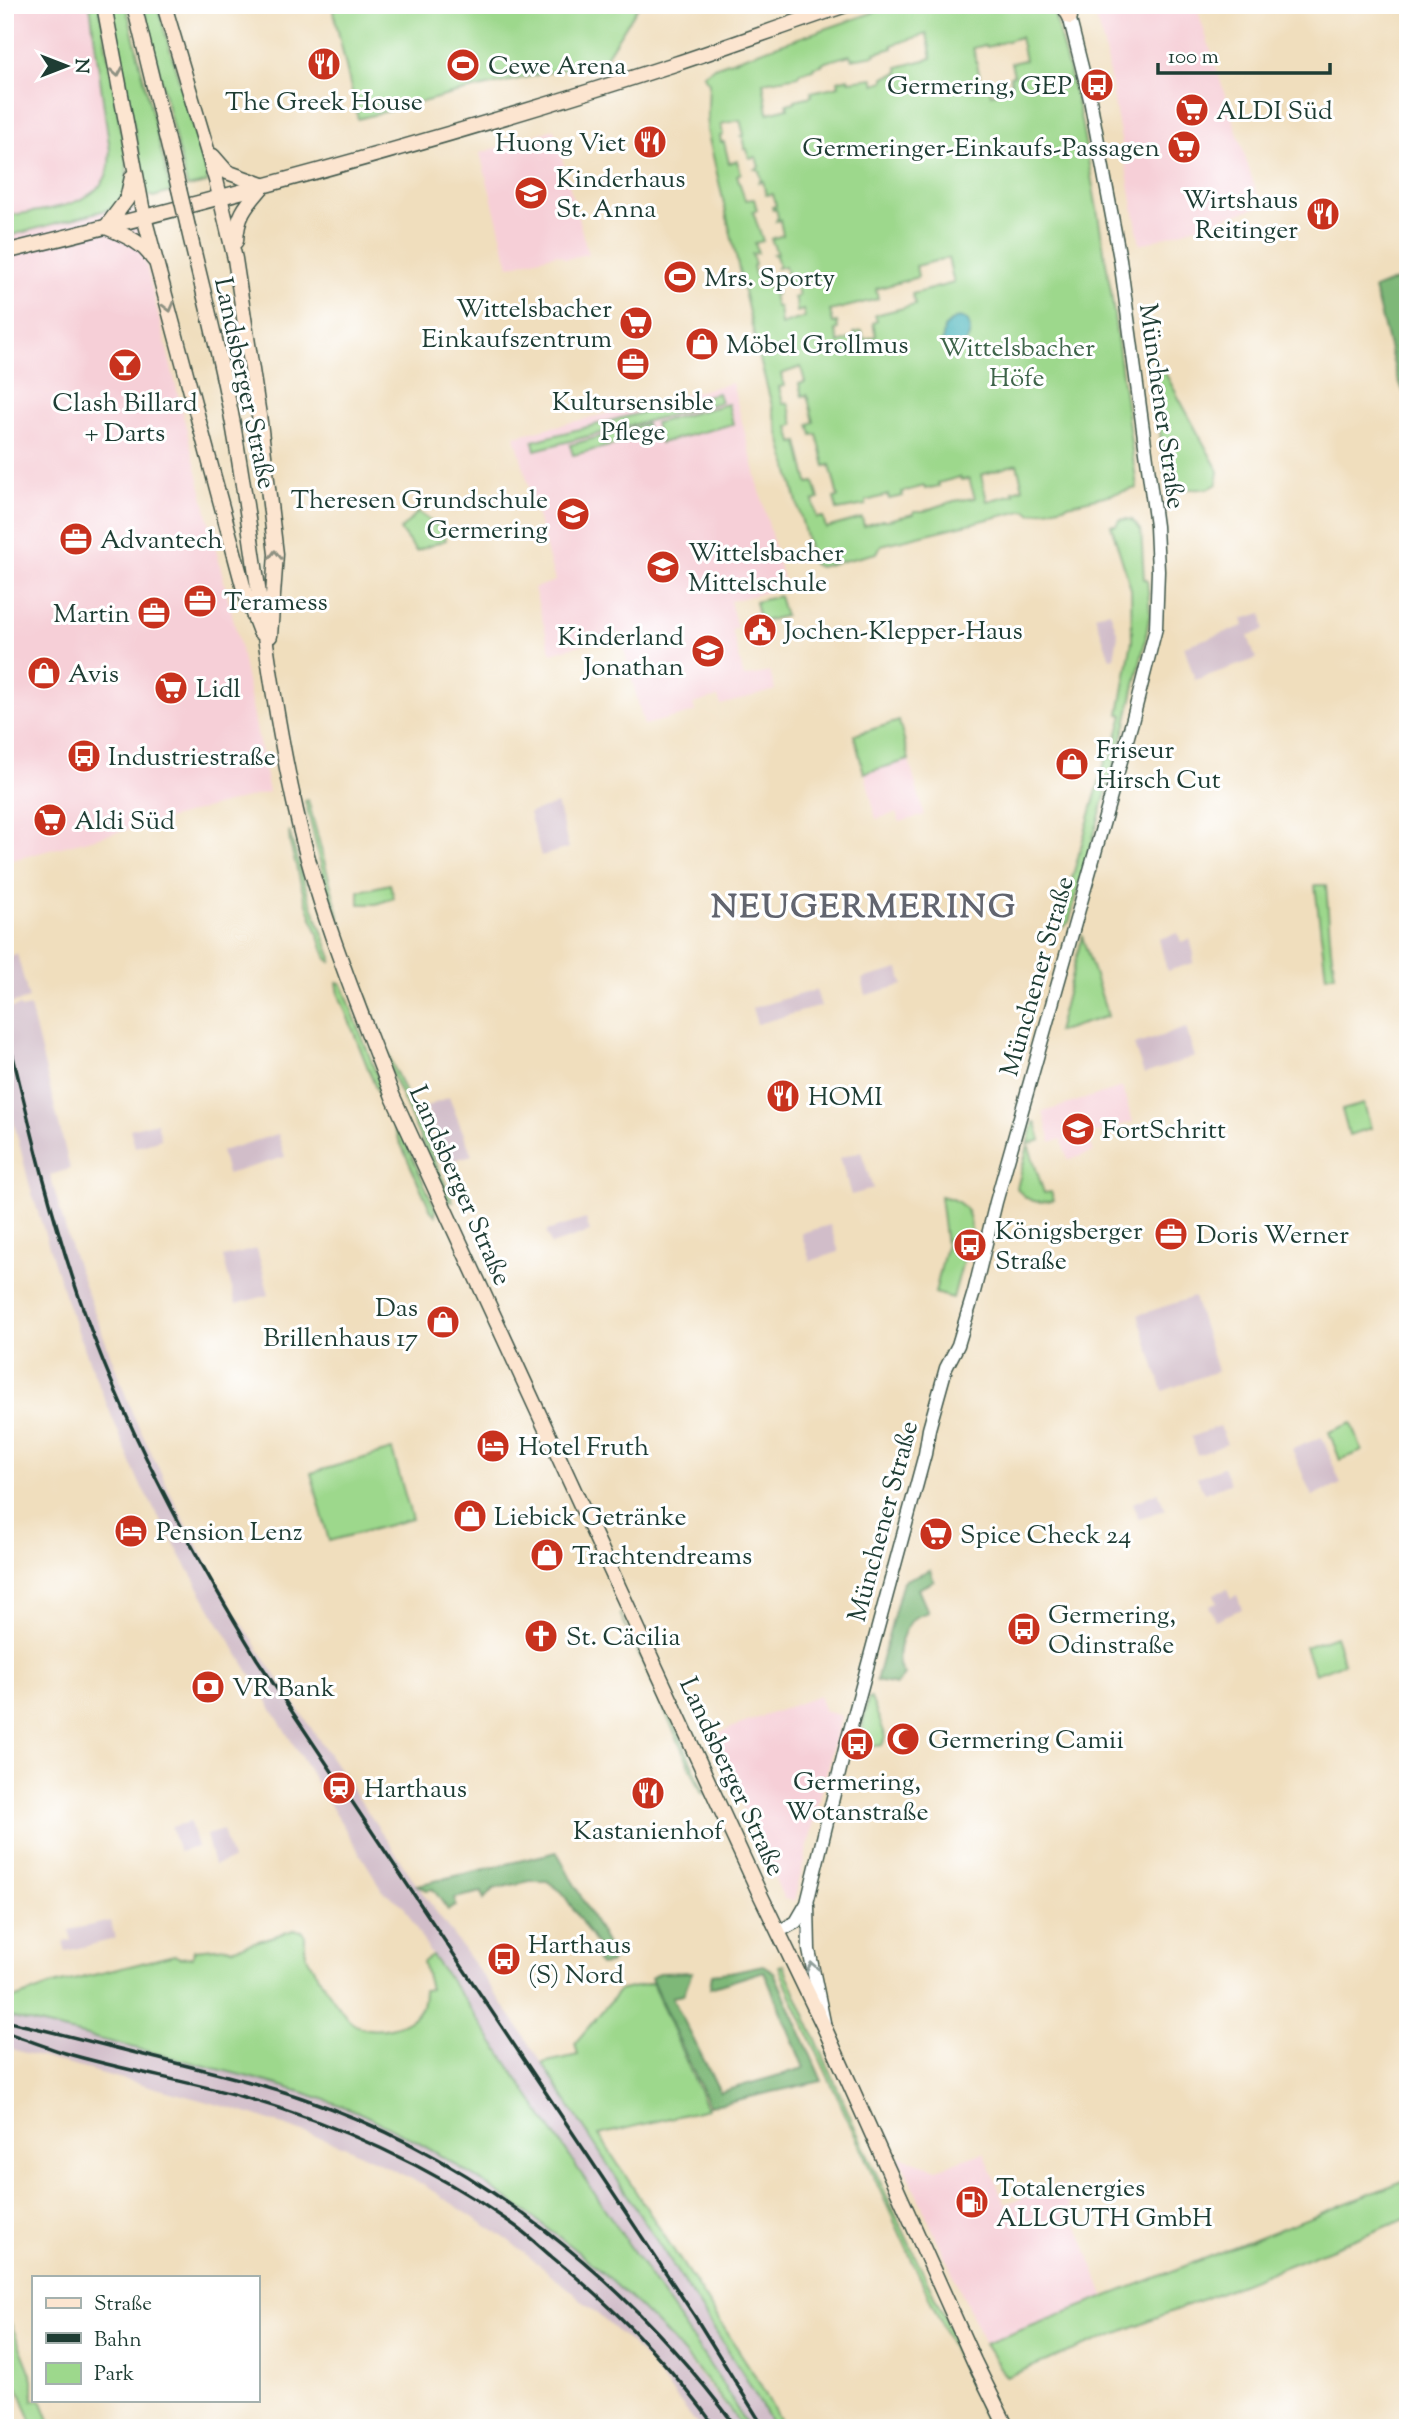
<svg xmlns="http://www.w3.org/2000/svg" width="1413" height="2433" font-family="'Sorts Mill Goudy',serif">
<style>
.built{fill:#f6cfd7}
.industrial{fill:#d1bdc9}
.green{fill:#9dd88c;stroke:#5e8a60;stroke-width:2;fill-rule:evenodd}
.forest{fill:#7eb878;stroke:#4e7a56;stroke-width:2}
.water{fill:#40b0b7;stroke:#307676;stroke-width:2}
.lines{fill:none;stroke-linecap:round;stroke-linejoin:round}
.tertiary-casing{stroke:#3e5549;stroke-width:15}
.secondary-casing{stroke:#3e5549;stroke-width:17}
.tertiary{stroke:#fff;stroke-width:12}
.secondary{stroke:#fce5d0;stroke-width:14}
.rail{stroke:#1f3d34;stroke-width:3.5}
.secondary-bridge-casing{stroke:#3e5549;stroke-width:17;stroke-linecap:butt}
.secondary-bridge{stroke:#fce5d0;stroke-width:14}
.oneway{stroke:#8e9182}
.oneway2{stroke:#8f9e9a}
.labels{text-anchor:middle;stroke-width:6;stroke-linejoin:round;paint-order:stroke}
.poi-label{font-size:26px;fill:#1f3d34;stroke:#fff;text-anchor:start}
.park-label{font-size:26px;fill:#3e644a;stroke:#fff}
.street-label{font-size:26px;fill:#1f3d34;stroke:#fff}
.district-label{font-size:33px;font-weight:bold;letter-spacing:2px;fill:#62656f;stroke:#fff}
</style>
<rect width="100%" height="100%" fill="#fff"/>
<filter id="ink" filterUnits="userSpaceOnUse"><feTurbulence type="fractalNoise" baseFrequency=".0143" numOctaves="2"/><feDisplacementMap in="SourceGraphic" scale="14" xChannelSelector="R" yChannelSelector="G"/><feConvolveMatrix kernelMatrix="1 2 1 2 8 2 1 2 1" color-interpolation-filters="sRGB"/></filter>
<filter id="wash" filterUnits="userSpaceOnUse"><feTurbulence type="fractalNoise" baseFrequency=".00686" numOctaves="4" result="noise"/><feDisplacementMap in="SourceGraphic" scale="28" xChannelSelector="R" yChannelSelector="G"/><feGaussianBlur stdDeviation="1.57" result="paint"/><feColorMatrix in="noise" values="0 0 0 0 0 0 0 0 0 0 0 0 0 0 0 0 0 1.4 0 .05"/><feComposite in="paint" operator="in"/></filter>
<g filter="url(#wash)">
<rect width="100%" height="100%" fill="#f0debd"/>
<g class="built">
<polygon points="5,5 90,5 124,175 240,646 269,792 5,862"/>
<polygon points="1092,5 1196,5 1261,206 1140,245 1104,46"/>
<polygon points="554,129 588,254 566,259 557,254 509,266 480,153"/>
<polygon points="732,383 785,588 730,601 737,628 732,630 744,677 770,672 775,690 721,705 718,697 693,704 695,712 644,725 620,634 551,653 534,588 555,581 515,436"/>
<polygon points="909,760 924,815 900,822 896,813 876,819 865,773"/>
<polygon points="1122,1087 1133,1122 1089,1135 1093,1152 1068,1160 1061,1139 1051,1142 1043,1112"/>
<polygon points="819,1696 825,1711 841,1716 794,1901 784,1899 711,1735"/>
<polygon points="984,2152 1005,2204 1062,2184 1105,2298 985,2344 899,2156 937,2169"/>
</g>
<g class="industrial">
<polygon points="1110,611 1118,635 1114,658 1110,659 1095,615"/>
<polygon points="1262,613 1264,630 1248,636 1256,659 1195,680 1184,646 1244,626 1242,619"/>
<polygon points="557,804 569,848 541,856 529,813"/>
<polygon points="1178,933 1181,942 1190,939 1194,954 1193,963 1167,971 1159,939"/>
<polygon points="17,954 29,999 6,1005 7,1009 20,1006 21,1009 30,1007 70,1169 50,1175 72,1252 133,1415 184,1521 238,1617 268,1664 417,1885 512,2017 745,2377 774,2428 748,2428 723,2385 464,1999 430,1953 403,1905 383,1891 213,1613 139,1482 93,1371 65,1297 30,1187 5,1087 5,957"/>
<polygon points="899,969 903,985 866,995 862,979"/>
<polygon points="816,990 821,1006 757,1024 752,1008"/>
<polygon points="1186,1028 1195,1057 1144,1074 1134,1045"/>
<polygon points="449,1097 472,1155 449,1162 426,1107"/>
<polygon points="157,1122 161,1139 135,1147 130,1129"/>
<polygon points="278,1134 285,1157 227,1174 221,1151"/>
<polygon points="861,1151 873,1189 851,1195 840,1158"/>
<polygon points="586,1219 590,1232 551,1245 546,1231"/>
<polygon points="830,1225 839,1252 810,1261 801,1233"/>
<polygon points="257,1249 269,1295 236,1304 223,1257"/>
<polygon points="1194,1297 1217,1371 1163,1391 1138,1315"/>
<polygon points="1219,1426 1227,1444 1198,1455 1191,1437"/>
<polygon points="1322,1437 1341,1484 1312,1496 1292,1449"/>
<polygon points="1223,1467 1230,1483 1204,1493 1197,1477"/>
<polygon points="1158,1492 1165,1509 1139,1519 1133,1503"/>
<polygon points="1227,1589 1231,1598 1237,1595 1242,1609 1215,1620 1209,1606 1217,1603 1214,1594"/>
<polygon points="190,1822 197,1847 179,1852 171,1827"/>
<polygon points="223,1830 232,1860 214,1865 206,1835"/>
<polygon points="111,1921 115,1939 66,1951 63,1942 72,1940 69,1930"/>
<polygon points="5,2016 243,2075 303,2093 357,2112 441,2154 528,2212 589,2259 657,2323 743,2428 700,2428 639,2351 568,2288 508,2240 422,2184 342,2145 234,2109 7,2048"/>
</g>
<g class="green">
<path d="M90,5h9l28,160 -1,26 -13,17 -108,29v-21c31,-5 91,-8 102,-43 3,-6 2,-15 3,-22z"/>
<polygon points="112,5 126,5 171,192 153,197 146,194"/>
<polygon points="143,5 157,5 207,175 207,183 187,187"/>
<polygon points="332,5 639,5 604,60 456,93 358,119"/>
<path d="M895,5h157l28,110 18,100 13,77 26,196 -106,26 -5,-4 -145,35 -4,8 -58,14 -6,-3 -56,-216 -50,-218 2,-47 -6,-8 11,-8zM927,34l5,24 -34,9 1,6 -15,4v4l-9,3 -2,-6 -24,3 -1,-3 -10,3 1,5 -28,6 1,4 -17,4v2l-8,2 1,4 -20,5 -5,-31 36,-6v-3l14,-4v-2l9,-2v-2l28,-8 2,4 23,-4v-2l18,-5 -1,-3zM1020,37l5,23 -14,3 3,12 -4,1 2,8 -5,1 1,5 -17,4 -4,-14 -6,1 -8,-33 13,-3 1,2zM740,120l4,15 -3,1 2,1 2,9 -1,3h3l2,9 7,-1 3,10 -4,2 4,1 2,9 -2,3 4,-1 3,14 7,-1 3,12 -4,1 1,3 3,-1 2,8 -2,4 4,-1 3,15 -12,4 6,14 -4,1 3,2 3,9 -2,3 8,-2 4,18 7,-1 3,13 -5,2 2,2 1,12 6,-2 2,7 -24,8 -2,-18h-3l-3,-12 4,-1 -1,-6 -7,1 -3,-13 -10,2 -3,-12 2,-1 -3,-11 6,-1 -3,-10 8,-2 -10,-29 4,-2 -3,-11 -9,1 -8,-25 4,-2 -4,-12 -8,2 -5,-21h-3l-1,-6 3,-1 -2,-11zM948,258l6,25 -42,11 3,11 -40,10 2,6 -4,2 3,13 -12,4 -2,-9 -8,2 1,4 -16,6 -4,-13 3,-1 -1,-7 -4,1 -3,-12 48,-12 -2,-10 42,-12 -2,-11zM801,367l4,15 -6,2 3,12 5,-1 7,27 -5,2 3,11 5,-1 8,32 5,-1 8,32 -4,1 3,12 29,-5v-4l22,-6 1,4 14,-3 -1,-4 22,-6 1,3 14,-3 -1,-3 22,-6 1,3 8,-1 6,19 -21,3 -30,10h-10v3l-26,6h-6l-18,6 -2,-8 -36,10 -3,-11 -6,1 -4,-17 6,-2 -5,-17 -6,1 -10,-41 -5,1 -4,-16 5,-2 -6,-22 -5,1 -4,-17 5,-1 -3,-12zM1017,464l6,24 -10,3 1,3 -27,7 -6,-26z"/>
<path d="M1163,369l55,101 -1,14c-11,8 -29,5 -42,3l-10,-14 -12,-102z"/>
<polygon points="718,393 721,402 535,450 533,441"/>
<polygon points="728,404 733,424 660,443 655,423"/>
<polygon points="646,424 650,436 573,455 570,445"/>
<polygon points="418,512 442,529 446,540 416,551 400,530"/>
<polygon points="1125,519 1132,520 1141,530 1144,579 1147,579 1150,612 1145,642 1126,724 1069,922 1062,928 1060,921 1106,758 1111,758 1123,715 1119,714 1132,641 1131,589 1111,525 1116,525 1119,520"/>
<polygon points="779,596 785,616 760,622 755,602"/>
<polygon points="899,721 909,760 864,773 854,735"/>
<polygon points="308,800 349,954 326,886 305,801"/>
<polygon points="289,831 309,898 332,958 331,962 327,959 305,899 290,844"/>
<polygon points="390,884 394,898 376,904 359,904 359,891"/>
<polygon points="1315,885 1326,885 1331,949 1335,974 1326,976"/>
<polygon points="1082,936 1108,1016 1057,1032"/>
<polygon points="337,982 341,983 344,989 385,1097 436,1210 435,1215 431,1211 377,1091 339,995"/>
<polygon points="361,985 392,1063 453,1202 448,1201 384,1056"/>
<polygon points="1364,1104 1371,1128 1349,1135 1342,1110"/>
<path d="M1034,1122l2,1 5,17 -13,4 16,49 7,-1 3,8c-16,4 -28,2 -37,-12z"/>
<path d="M940,1196c22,4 31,13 31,35l-18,67 -18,-5 11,-47z"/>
<polygon points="1352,1423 1362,1451 1340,1460 1329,1432"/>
<polygon points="392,1450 412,1519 329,1541 311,1473"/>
<polygon points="620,1613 676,1727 705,1794 702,1793"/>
<polygon points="1335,1636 1344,1663 1315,1674 1305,1647"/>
<polygon points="871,1698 886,1737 882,1745 858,1748 868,1699"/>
<path d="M294,1930l8,1 3,4c0,6 -1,15 2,21 4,11 39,63 47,68 18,12 59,4 68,-18 1,-4 2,-11 2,-16l6,-1 -7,-27 9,-6 32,43 259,386 25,43h-5c-71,-99 -155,-176 -256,-243 -41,-27 -84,-53 -129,-73 -54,-22 -112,-36 -168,-50 -61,-16 -123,-31 -185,-46v-14l44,-16 125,-31 6,3 13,-1 1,-7 33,-3 5,2z"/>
<polygon points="783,1965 864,2148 997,2428 989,2428 787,1987 779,1966"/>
<polygon points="652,1983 707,2109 599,2135 754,2374 784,2428 774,2428 745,2377 542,2063 578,2055 575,2043 619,1991"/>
<polygon points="1408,2179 1408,2218 1006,2377 985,2344"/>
<polygon points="5,2309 33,2379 33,2400 41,2400 52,2428 34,2428 5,2354"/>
</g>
<g class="forest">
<polygon points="1408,275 1408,290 1402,293 1403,325 1408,346 1408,401 1397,377 1374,289"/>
<path d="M930,1570l4,11 -16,8 10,23c-5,2 -12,4 -16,8 -11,14 -20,40 -8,55l-8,10 -20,-4 27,-100z"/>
<polygon points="557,1852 614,1958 610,1964 600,1965 597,1961 603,1955 562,1892 547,1881 530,1881 493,1889 484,1899 482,1892 455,1898 456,1906 448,1910 433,1889 427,1890 417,1885"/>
<polygon points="763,1965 774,1972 822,2081 709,2106 651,1978 659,1973 692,1972 683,1995 672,1997 720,2092 804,2068 764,1971 710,1988 712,1974 730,1972"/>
</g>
<path class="water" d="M962,318l5,2c7,12 1,22 -8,31h-9l-8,-6 2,-17 10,-9z"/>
</g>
<g filter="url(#ink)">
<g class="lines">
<defs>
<g id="tertiary">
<polyline points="808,1905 809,1950 824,2022"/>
<polyline points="778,1932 796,1922 807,1903 846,1745 925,1454 929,1429 946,1368 958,1345 974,1292 996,1202 1132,722 1156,628 1158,571 1156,526 1120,259 1090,99 1067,8"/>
</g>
<g id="secondary">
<polyline points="104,5 144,217 245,593 260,632"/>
<polyline points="134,5 179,189"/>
<polyline points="164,5 216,180 235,259 260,422 276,554 270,636"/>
<polyline points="1063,5 1070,17"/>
<polyline points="213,156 227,172 263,185"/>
<polyline points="106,227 127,199 132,177"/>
<path d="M106,227c18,8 37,15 47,32"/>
<path d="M188,227c15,65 33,131 45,197 23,129 34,259 63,387 22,99 61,192 97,286l366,795 66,137 149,332 33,67"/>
<path d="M236,241c1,-27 11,-36 27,-55"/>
<path d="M5,252c225,-55 450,-116 670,-188 57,-19 114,-40 171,-59"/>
</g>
</defs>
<use href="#tertiary" class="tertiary-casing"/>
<use href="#secondary" class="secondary-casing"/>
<use href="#tertiary" class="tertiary"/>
<use href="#secondary" class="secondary"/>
<g class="rail">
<path d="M5,1023c22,91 43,182 73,271 44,129 109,249 179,365l437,656 70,113"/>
<path d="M5,2021c54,12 106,26 159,39 46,12 93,22 138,38 176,60 325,181 435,330"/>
<path d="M5,2032c20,7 40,15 60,21 58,17 117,27 175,43 95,27 190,70 271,127 15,10 28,23 41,34 62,50 117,106 164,171"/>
</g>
<defs>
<polyline id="secondary-bridge" points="179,189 188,227"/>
</defs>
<use href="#secondary-bridge" class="secondary-bridge-casing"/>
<use href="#secondary-bridge" class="secondary-bridge"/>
</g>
<defs><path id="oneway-chevron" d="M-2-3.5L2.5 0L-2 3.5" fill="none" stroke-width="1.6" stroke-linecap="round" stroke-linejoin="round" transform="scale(1.75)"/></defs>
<g class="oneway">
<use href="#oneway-chevron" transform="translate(117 72) rotate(80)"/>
<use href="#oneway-chevron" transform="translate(169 307) rotate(75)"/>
<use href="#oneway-chevron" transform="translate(275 555) rotate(-91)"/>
</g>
<use class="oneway2" href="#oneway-chevron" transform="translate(812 1967) rotate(-101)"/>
</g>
<defs>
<symbol id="restaurant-disc" viewBox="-11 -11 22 22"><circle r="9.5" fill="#c8321e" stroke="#fff"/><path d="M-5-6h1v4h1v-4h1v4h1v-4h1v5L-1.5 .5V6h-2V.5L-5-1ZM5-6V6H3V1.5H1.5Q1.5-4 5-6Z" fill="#fff"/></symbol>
<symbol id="stadium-disc" viewBox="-11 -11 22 22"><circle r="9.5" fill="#c8321e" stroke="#fff"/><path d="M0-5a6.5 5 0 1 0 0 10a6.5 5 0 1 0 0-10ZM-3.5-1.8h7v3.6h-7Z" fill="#fff"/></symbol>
<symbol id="bus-disc" viewBox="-11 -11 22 22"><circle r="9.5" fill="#c8321e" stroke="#fff"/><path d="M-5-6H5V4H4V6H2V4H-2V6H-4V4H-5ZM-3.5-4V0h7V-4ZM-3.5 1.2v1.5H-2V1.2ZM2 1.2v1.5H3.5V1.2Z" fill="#fff"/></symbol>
<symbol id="supermarket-disc" viewBox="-11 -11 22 22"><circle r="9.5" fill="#c8321e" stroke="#fff"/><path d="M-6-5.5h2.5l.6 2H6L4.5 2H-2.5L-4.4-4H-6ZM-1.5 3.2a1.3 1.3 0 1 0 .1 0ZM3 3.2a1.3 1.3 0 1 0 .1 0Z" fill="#fff"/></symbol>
<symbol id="school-disc" viewBox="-11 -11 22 22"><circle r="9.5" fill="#c8321e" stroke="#fff"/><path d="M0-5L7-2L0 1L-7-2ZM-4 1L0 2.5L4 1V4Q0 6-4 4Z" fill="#fff"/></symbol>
<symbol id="shop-disc" viewBox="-11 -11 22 22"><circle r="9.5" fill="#c8321e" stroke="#fff"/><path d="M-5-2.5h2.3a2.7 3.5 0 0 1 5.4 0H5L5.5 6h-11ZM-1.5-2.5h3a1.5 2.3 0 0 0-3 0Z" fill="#fff"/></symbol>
<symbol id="office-disc" viewBox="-11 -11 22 22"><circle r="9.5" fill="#c8321e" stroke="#fff"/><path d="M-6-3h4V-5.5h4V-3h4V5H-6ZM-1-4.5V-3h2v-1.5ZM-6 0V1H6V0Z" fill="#fff"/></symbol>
<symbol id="bar-disc" viewBox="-11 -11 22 22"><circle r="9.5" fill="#c8321e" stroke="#fff"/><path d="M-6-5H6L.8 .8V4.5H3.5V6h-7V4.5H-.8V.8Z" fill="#fff"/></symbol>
<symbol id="civic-disc" viewBox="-11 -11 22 22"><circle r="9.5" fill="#c8321e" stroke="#fff"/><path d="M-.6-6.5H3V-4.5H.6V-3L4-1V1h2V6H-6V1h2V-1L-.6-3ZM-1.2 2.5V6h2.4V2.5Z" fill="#fff"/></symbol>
<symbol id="hotel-disc" viewBox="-11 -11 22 22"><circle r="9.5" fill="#c8321e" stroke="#fff"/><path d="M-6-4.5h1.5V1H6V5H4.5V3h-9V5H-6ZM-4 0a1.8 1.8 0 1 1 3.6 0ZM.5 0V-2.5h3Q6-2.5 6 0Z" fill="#fff"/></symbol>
<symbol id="church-disc" viewBox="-11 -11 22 22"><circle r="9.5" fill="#c8321e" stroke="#fff"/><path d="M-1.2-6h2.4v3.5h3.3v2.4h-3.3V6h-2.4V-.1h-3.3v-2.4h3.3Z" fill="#fff"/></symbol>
<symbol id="bank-disc" viewBox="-11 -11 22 22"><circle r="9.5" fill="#c8321e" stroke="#fff"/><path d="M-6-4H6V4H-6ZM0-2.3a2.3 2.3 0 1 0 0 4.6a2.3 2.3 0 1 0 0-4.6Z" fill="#fff"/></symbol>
<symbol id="mosque-disc" viewBox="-11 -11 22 22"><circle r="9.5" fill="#c8321e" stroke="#fff"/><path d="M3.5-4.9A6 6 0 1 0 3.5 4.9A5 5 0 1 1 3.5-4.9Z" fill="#fff"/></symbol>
<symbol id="station-disc" viewBox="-11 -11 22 22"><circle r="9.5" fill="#c8321e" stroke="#fff"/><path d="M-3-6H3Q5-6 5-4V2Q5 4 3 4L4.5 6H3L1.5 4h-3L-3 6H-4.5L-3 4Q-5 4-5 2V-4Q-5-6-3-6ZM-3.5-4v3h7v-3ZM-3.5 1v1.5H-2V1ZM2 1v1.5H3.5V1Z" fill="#fff"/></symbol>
<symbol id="fuel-disc" viewBox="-11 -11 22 22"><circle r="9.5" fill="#c8321e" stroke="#fff"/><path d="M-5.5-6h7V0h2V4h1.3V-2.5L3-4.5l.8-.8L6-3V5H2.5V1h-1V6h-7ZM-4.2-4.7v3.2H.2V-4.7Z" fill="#fff"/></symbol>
</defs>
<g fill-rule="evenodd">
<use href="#restaurant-disc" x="305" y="45" width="38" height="38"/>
<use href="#stadium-disc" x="444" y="46" width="38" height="38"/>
<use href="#bus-disc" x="1078" y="66" width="38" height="38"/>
<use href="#supermarket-disc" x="1173" y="91" width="38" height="38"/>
<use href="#restaurant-disc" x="631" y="123" width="38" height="38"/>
<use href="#supermarket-disc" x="1165" y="128" width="38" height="38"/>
<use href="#school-disc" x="512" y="174" width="38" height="38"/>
<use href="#restaurant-disc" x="1304" y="195" width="38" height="38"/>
<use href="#stadium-disc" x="661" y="258" width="38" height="38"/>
<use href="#supermarket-disc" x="617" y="304" width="38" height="38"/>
<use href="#shop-disc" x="683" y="325" width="38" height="38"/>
<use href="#office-disc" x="614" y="345" width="38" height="38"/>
<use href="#bar-disc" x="106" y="346" width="38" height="38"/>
<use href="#school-disc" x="554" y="495" width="38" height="38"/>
<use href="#office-disc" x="57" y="520" width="38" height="38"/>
<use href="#school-disc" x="644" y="548" width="38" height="38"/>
<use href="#office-disc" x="181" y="582" width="38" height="38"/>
<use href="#office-disc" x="135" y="594" width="38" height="38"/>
<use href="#civic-disc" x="741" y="611" width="38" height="38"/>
<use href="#school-disc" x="689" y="632" width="38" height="38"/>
<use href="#shop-disc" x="25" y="654" width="38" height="38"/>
<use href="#supermarket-disc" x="152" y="669" width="38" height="38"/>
<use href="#bus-disc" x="65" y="737" width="38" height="38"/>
<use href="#shop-disc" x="1053" y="745" width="38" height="38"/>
<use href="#supermarket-disc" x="31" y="801" width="38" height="38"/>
<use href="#restaurant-disc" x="764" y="1077" width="38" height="38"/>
<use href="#school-disc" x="1059" y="1110" width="38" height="38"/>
<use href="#office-disc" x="1152" y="1215" width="38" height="38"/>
<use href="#bus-disc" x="951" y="1226" width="38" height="38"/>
<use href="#shop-disc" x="424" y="1303" width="38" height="38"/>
<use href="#hotel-disc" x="474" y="1427" width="38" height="38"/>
<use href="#shop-disc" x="451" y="1497" width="38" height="38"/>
<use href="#hotel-disc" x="112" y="1512" width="38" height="38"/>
<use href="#supermarket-disc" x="917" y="1515" width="38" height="38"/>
<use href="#shop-disc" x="528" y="1536" width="38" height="38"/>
<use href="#bus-disc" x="1005" y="1610" width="38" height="38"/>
<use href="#church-disc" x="522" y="1617" width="38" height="38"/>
<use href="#bank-disc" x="189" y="1668" width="38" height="38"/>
<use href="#mosque-disc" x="884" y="1720" width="38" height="38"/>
<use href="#bus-disc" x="838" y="1725" width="38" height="38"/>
<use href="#station-disc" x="320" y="1769" width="38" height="38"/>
<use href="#restaurant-disc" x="629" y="1774" width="38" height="38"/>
<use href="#bus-disc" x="485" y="1940" width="38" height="38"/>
<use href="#fuel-disc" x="953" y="2183" width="38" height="38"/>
</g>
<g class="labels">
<g class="poi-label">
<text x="488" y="74">Cewe Arena</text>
<text x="1072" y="94" text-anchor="end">Germering, GEP</text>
<text x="324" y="110" text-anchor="middle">The Greek House</text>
<text x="1216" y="119">ALDI Süd</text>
<text x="626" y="151" text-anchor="end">Huong Viet</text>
<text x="1160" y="156" text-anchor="end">Germeringer-Einkaufs-Passagen</text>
<text x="556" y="187">Kinderhaus<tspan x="556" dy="30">St. Anna</tspan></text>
<text x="1298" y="208" text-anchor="end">Wirtshaus<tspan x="1298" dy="30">Reitinger</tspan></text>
<text x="704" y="286">Mrs. Sporty</text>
<text x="612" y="317" text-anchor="end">Wittelsbacher<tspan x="612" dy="30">Einkaufszentrum</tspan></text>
<text x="726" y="353">Möbel Grollmus</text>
<text x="633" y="410" text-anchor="middle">Kultursensible<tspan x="633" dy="30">Pflege</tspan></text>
<text x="125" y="411" text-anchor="middle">Clash Billard<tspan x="125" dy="30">+ Darts</tspan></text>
<text x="548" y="508" text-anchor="end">Theresen Grundschule<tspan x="548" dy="30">Germering</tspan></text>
<text x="100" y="548">Advantech</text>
<text x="688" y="561">Wittelsbacher<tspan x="688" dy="30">Mittelschule</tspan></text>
<text x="224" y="610">Teramess</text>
<text x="130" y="622" text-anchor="end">Martin</text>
<text x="784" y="639">Jochen-Klepper-Haus</text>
<text x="684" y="645" text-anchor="end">Kinderland<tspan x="684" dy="30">Jonathan</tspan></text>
<text x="68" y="682">Avis</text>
<text x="196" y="697">Lidl</text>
<text x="1096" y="758">Friseur<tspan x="1096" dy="30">Hirsch Cut</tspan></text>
<text x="108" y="765">Industriestraße</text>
<text x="74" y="829">Aldi Süd</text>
<text x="808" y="1105">HOMI</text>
<text x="1102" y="1138">FortSchritt</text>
<text x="995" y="1239">Königsberger<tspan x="995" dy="30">Straße</tspan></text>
<text x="1196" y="1243">Doris Werner</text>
<text x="418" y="1316" text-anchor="end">Das<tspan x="418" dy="30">Brillenhaus 17</tspan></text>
<text x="518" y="1455">Hotel Fruth</text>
<text x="494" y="1525">Liebick Getränke</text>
<text x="156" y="1540">Pension Lenz</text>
<text x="960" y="1543">Spice Check 24</text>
<text x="572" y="1564">Trachtendreams</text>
<text x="1048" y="1623">Germering,<tspan x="1048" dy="30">Odinstraße</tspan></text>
<text x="566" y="1645">St. Cäcilia</text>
<text x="232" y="1696">VR Bank</text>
<text x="928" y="1748">Germering Camii</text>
<text x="857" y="1790" text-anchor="middle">Germering,<tspan x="857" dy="30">Wotanstraße</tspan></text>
<text x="364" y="1797">Harthaus</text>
<text x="648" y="1839" text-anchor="middle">Kastanienhof</text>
<text x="528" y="1953">Harthaus<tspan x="528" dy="30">(S) Nord</tspan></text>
<text x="996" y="2196">Totalenergies<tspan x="996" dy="30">ALLGUTH GmbH</tspan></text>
</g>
<g class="park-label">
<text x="1017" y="356">Wittelsbacher<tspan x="1017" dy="30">Höfe</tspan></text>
</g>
<g class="street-label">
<text transform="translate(246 383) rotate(78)" y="9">Landsberger Straße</text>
<text transform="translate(1163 406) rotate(82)" y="9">Münchener Straße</text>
<text transform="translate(1036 976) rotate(-74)" y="9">Münchener Straße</text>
<text transform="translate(461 1185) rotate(66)" y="9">Landsberger Straße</text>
<text transform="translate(882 1521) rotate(-75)" y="9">Münchener Straße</text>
<text transform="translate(733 1776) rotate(65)" y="9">Landsberger Straße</text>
</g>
<g class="district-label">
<text x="864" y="917">NEUGERMERING</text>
</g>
</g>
<rect width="1413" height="2433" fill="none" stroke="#fff" stroke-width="28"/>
<rect x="32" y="2276" width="228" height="126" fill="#ffffff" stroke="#a5b1ae" stroke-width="2"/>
<rect x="46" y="2298" width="35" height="10" fill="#fce5d0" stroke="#a5b1ae" stroke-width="2"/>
<text x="94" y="2310" font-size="21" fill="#1f3d34">Straße</text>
<rect x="46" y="2333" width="35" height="10" fill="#1f3d34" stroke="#a5b1ae" stroke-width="2"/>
<text x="94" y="2346" font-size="21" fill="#1f3d34">Bahn</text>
<rect x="46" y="2363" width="35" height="21" fill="#9dd88c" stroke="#a5b1ae" stroke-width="2"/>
<text x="94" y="2380" font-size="21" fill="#1f3d34">Park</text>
<g transform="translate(66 66) rotate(90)" stroke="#ffffff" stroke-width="5" paint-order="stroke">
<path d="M0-5L12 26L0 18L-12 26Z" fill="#1f3d34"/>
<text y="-10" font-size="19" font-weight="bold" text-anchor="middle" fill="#1f3d34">N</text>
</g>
<path d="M1158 63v10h172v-10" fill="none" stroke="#1f3d34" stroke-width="3.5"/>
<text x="1168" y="63" font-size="21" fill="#1f3d34" stroke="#ffffff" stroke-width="5" paint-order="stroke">100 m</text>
</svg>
